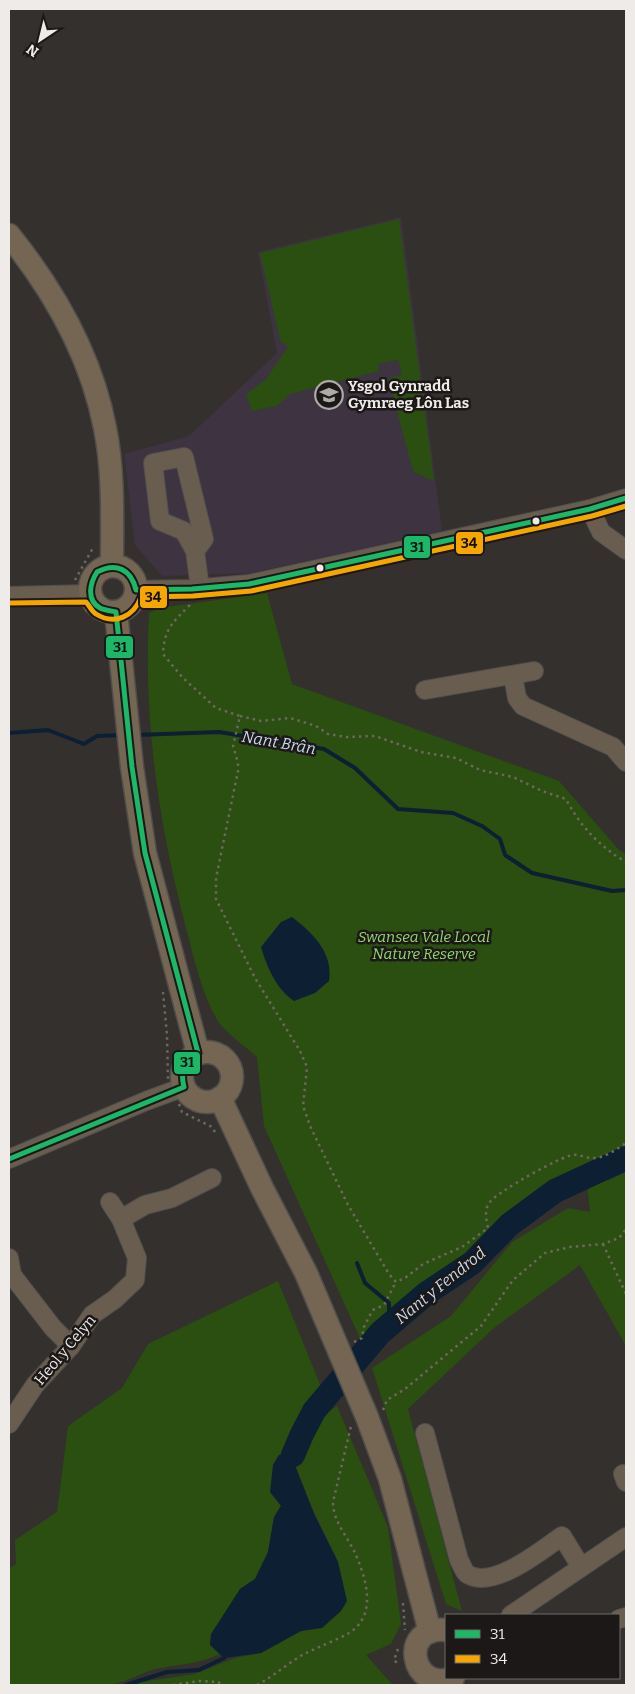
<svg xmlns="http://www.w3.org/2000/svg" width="635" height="1694" font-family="Bitter,serif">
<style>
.education{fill:#3d3341}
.green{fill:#2b4e11}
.water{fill:#0c1f33}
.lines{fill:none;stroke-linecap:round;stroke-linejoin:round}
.stream{stroke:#0c1f33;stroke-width:4}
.river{stroke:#0c1f33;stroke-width:24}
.minor-casing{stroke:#504e4d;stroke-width:20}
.major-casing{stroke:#504e4d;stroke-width:25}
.path{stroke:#6e675e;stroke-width:2.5;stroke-dasharray:2.5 4;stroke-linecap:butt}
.minor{stroke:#695d4f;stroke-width:18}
.major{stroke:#746652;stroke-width:22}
.bus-1-casing{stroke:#1b1817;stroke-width:9}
.bus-2-casing{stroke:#1b1817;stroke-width:9}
.bus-1{stroke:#1ab867;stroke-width:5}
.bus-2{stroke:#f7a600;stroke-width:5}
.bus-dot{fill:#eeebe8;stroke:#1b1817;stroke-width:2}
.labels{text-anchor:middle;stroke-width:5;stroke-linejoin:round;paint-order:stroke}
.poi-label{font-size:15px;font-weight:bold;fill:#eeebe8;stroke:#1b1817;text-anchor:start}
.park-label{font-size:15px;font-style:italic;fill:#92d86b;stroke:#1b1817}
.street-label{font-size:15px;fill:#eeebe8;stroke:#1b1817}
.water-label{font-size:16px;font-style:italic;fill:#c7d8eb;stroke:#1b1817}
.line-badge{stroke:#1b1817;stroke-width:2}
.pale-badge-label{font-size:14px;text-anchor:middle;font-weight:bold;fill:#111}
</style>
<rect width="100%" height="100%" fill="#33302e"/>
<polygon class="education" points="401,217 442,531 251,573 162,576 135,545 124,454 189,436 277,353 258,252"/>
<g class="green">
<polygon points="399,219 434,480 428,479 413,471 388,378 402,375 398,360 378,364 379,371 290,394 277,406 252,411 246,395 266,379 288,347 280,340 260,253"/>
<path d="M267,593l25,91 267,97 60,69 7,4v301l-54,23 -44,27 -39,32 -24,25 -38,27 -38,30 -26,26 -99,-219 -7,-69c-11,-10 -35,-27 -41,-39 -15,-27 -22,-60 -30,-90 -27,-103 -43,-208 -37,-315l10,-5z"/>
<polygon points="626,1172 626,1346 580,1265 494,1328 408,1409 462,1611 446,1604 372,1368 451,1316 512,1242 568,1208 590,1212 587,1184 609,1180"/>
<path d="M278,1281l44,108 -33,56 -10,10 -6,10 8,40 -7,12 -6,35 -13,27 -15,10 -29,56 9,9c-22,11 -45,10 -68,16 -15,5 -28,13 -44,15h-99v-116l7,-5 -1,-24 42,-28 11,-86 54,-38 26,-44z"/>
<path d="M337,1406l51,121 13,97 -10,20 -25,11 27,30h-258l6,-3 53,-8 41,-16 26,-5 40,-22 21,-4 19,-16 -3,-49 -24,-50 -20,-48c13,-30 15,-39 43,-58z"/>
</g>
<g class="water">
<path d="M292,917c22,17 41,36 37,64l-14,12 -21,8c-18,-12 -27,-34 -33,-54l20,-25z"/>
<polygon points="279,1455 293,1455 295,1465 314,1514 338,1562 347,1601 341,1611 322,1628 301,1631 261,1653 224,1658 210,1645 211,1634 240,1589 255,1579 268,1552 274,1517 281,1506 270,1492 273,1465"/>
</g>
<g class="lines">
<g class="stream">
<polyline points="9,733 48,730 84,744 97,736 122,735"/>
<polyline points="136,735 219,732 324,749 355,768 398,809 453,813 482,826 500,839 505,855 532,873 612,891 626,890"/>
<polyline points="357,1263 365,1283 389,1303 389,1325"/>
<polyline points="444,1283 447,1291"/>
<polyline points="126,1685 167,1672 199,1670 224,1658"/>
</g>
<polyline class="river" points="293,1455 302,1434 314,1411 380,1333 427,1293 472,1263 509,1225 555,1191 626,1158"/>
<defs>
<g id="minor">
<polyline points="590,509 601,532 626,550"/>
<polyline points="195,551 204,539 184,457 153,463 160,521 184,531 195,551 200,588"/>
<polyline points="136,590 192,589 249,584 590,509 626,498"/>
<polyline points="9,596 90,594"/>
<polyline points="513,676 517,698 523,706 613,747 626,762"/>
<polyline points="425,690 534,671"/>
<polyline points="9,1159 146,1101 184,1087"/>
<polyline points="121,1219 145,1205 172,1198 212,1178"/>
<polyline points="9,1258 12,1275 53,1328 71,1346"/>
<polyline points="9,1424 35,1385 71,1346 92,1315 115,1299 135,1280 137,1258 121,1219 110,1202"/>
<path d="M425,1433l34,127c3,5 5,13 10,15 25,14 73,-25 93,-39l19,31"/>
<polyline points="623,1474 626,1482"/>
<polyline points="511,1615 626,1537"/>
<polyline points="619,1619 626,1617"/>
</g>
<g id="major">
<path d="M9,235c46,57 82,120 96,193 9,44 7,92 7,137"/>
<circle cx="113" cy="589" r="23"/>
<polyline points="116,612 132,767 145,853 198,1053"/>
<circle cx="207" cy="1077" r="25"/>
<polyline points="220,1098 262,1188 306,1273 367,1417 390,1479 430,1632"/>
<path d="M446,1630c-48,-5 -35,64 7,48"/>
</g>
</defs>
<use href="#minor" class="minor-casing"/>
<use href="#major" class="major-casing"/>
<g class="path">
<polyline points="75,580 94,546"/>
<path d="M190,605c-17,17 -26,24 -27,49l20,24 33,30 24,8 -7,30 5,17v8l-22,107v21l39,79 45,73 7,16 -4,39 8,22 37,77 41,69 7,8 9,-4 18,-14 39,-17 26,-19c-2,-9 -4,-19 2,-26 7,-10 71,-46 83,-47 6,-1 12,3 19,3 11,1 25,-9 34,-15"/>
<polyline points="85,610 95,612 98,619"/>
<path d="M240,716l21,5 29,-3 26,8 12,8 18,3 29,-1 46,16 35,6 24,12 33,7 29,14 24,8c14,27 34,48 60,63"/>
<polyline points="163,992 167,1035 168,1079"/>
<polyline points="179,1104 182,1112 212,1127 215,1132"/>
<polyline points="603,1244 626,1294"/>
<polyline points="354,1342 362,1338 364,1327 370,1315 373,1310 384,1305 396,1282"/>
<polyline points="383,1410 387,1400 405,1389 481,1326 513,1280 545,1253 570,1247 603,1244 619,1238 626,1229"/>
<polyline points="403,1603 405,1630"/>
<polyline points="398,1649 394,1660 398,1664"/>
<polyline points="173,1685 199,1681 218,1682 222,1685"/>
<path d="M257,1685c17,-9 31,-22 47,-31 14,-7 33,-14 45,-21 29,-18 17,-55 6,-80 -8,-17 -22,-32 -22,-51l18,-76"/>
</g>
<use href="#minor" class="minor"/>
<use href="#major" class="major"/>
<defs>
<path id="bus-1" d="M9,1159l175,-72c-4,-15 0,-26 14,-34l-53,-200 -13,-86 -16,-155c-5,-1 -12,-2 -16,-4 -14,-8 -10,-25 -3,-36 19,-10 34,-3 39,18l56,-1 57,-5 341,-75 36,-11"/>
<path id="bus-2" d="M9,603l77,-1c3,3 6,10 10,12 19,12 38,2 45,-17l52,-1 58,-5 341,-75 34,-10"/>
</defs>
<use href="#bus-1" class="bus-1-casing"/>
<use href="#bus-2" class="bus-2-casing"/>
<use href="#bus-1" class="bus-1"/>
<use href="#bus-2" class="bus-2"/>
</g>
<defs>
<symbol id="school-ring" viewBox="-11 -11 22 22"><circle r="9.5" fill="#1b1817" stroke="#adaaa7" stroke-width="1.5"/><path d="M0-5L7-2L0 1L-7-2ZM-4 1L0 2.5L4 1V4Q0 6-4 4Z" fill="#adaaa7"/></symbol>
</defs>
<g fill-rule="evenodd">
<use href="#school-ring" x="313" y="379" width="32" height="32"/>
</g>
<g class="bus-dot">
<circle cx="536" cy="521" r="4.5"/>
<circle cx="320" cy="568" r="4.5"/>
</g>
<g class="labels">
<g class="poi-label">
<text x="348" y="391">Ysgol Gynradd<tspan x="348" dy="17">Gymraeg Lôn Las</tspan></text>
</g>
<g class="park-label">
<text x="424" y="942">Swansea Vale Local<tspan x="424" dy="17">Nature Reserve</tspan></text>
</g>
<g class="street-label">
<text transform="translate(65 1350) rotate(-50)" y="5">Heol y Celyn</text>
</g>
<g class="water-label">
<text transform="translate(279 742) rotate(10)" y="6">Nant Brân</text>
<text transform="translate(440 1285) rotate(-39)" y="6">Nant y Fendrod</text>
</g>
</g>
<g class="line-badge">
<rect x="455" y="531" width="29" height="24" rx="5" fill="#f7a600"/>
<rect x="403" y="535" width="28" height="24" rx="5" fill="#1ab867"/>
<rect x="139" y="585" width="29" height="24" rx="5" fill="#f7a600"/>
<rect x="105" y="635" width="29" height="24" rx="5" fill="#1ab867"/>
<rect x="173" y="1051" width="28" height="24" rx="5" fill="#1ab867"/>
</g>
<g class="pale-badge-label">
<text x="469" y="548">34</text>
<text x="417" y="552">31</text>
<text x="153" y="602">34</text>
<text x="120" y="652">31</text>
<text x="187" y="1067">31</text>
</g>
<rect width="635" height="1694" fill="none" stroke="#eeebe8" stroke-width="20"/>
<rect x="445" y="1614" width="175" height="65" fill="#1b1817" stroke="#6f6c6b"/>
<rect x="455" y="1630" width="25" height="8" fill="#1ab867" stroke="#6f6c6b"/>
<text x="490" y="1639" font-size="15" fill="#eeebe8">31</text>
<rect x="455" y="1655" width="25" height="8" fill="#f7a600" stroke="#6f6c6b"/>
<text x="490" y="1664" font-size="15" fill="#eeebe8">34</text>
<g transform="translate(40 40) rotate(215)" stroke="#1b1817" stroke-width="4" paint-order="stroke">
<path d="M0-4L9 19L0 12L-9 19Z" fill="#eeebe8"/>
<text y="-8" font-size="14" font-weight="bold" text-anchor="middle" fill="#eeebe8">N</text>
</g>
</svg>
